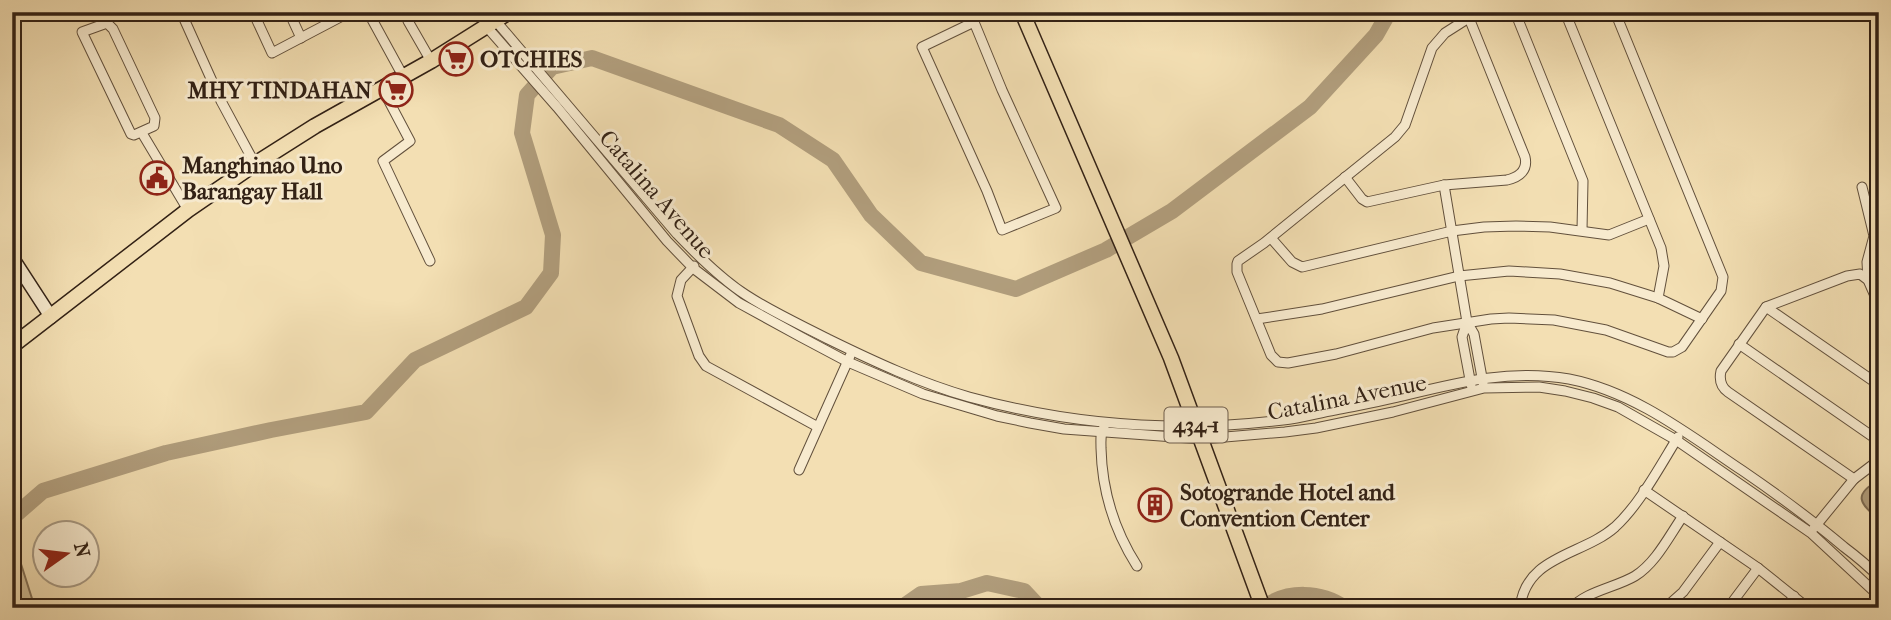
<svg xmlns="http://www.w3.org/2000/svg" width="1891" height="620" font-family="'IM FELL French Canon',serif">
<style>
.green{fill:#d2bf98;stroke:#827056;stroke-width:2}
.water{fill:#b19e7d;stroke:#7e6c53;stroke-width:2}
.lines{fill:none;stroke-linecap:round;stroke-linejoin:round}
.river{stroke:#b19e7d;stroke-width:16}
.street-casing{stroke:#62503c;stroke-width:11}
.secondary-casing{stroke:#322115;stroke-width:15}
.primary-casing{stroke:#322115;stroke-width:17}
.street{stroke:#f7eace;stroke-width:9}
.secondary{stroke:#f7eace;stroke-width:12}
.primary{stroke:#f3dfb3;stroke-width:14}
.labels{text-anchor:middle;stroke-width:6;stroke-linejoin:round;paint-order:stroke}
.shield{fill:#f7eace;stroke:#6d5d4c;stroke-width:2}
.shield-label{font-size:21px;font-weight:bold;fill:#322115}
.poi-label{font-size:23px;font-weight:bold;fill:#322115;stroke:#f7eace;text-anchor:start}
.street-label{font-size:23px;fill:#322115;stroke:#f7eace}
</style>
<rect width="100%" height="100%" fill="#f3dfb3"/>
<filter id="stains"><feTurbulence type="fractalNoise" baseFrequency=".00286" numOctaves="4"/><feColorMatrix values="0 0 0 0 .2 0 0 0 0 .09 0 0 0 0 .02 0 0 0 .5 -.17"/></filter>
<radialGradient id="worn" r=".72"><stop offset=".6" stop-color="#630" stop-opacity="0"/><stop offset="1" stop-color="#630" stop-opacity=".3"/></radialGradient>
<polygon class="green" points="21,564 35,608 12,608 12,567"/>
<path class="water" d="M1879,480v40c-19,-17 -27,-25 0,-40z"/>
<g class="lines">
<g class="river">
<polyline points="12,518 43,491 166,453 271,430 366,412 415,360 526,307 551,273 553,235 522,133 527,95 552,67 592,58 779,125 833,160 871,215 921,263 1016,289 1106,250 1172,211 1310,107 1376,35 1389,12"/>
<polyline points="901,608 921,594 961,591 987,583 1024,591 1038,606 1047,608"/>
<path d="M1263,608c24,-18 58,-17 82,0"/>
</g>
<defs>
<g id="street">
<polyline points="181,12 221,101 255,164"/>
<polyline points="253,12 272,53 350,12"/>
<polyline points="289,12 301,38"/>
<polyline points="368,12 403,76"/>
<polyline points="409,12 408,21 431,61"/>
<polyline points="970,12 974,22 1002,90 1056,208 1002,230 987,191 922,47 974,22"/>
<polyline points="1478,12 1445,33 1432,48 1405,125 1395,137 1264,243 1238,261 1237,264 1237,272 1271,355 1278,362 1288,363 1336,354 1433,328 1491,319 1509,318 1554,320 1606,330 1668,352 1673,352 1682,347 1721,291 1723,277 1615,12"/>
<polyline points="1515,12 1583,181 1582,230"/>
<polyline points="1565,12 1661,248 1664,266 1658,298"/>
<path d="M495,20l182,214c21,22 44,45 69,61 26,17 55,30 82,44 45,22 92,44 141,58 102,28 209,36 314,23 18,-2 35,-7 52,-10 20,-4 39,-7 59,-12 58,-14 115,-30 175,-19 66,13 120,56 174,92 35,24 69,49 101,76 12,9 24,19 35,30"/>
<polygon points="107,23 113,29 155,118 154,126 134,135 131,134 82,32"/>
<polyline points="486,26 557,107 667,241 693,268 739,303 801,337 848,362 923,394 997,416 1030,423 1064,429 1202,439 1285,432 1316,428 1393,412 1484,388 1539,387 1565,391 1593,398 1618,407 1676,440 1811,533 1879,596"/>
<polyline points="382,88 410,141 383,161 430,261"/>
<polyline points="142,133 188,210"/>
<path d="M1345,177l17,22 5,3 77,-17 63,-5c13,-3 21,-10 18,-23l-56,-139"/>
<polyline points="1444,185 1467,322 1474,334 1483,383"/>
<polyline points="1862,187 1874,236 1867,262 1868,280"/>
<polyline points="1271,238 1292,262 1302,267 1452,231 1484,227 1516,226 1550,227 1609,235 1649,219"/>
<polyline points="694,266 681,280 677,296 699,356 706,366 818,427"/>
<polyline points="1766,307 1879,385"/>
<polyline points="1257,319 1322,309 1459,276 1509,271 1560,274 1610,283 1658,298 1702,319"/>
<polyline points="1467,322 1462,337 1471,385"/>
<polyline points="1739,344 1879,441"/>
<path d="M1104,427c-4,7 -3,13 -3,21 1,43 13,82 36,118"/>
<polyline points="799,470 850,356"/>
<path d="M1854,479l-126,-87c-7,-5 -9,-12 -7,-21l45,-64 81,-31 13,-2 8,6 11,25"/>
<polyline points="1644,490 1758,568 1808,608"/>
<polyline points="1814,528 1854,479 1879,460"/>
<path d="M1520,608c6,-53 62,-52 95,-81 25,-23 45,-61 63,-90"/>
<path d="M1572,608c12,-16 45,-21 63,-32 21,-13 34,-40 48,-60"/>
<polyline points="1665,608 1683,592 1720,542"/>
<polyline points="1728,608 1758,568"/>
<polyline points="1786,608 1794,596"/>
</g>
<polyline id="secondary" points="12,257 51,317"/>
<g id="primary">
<polyline points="1022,12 1171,358 1263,608"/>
<polyline points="12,346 188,210 255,164 315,126 431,61 509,12"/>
</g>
</defs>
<use href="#street" class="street-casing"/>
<use href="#secondary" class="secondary-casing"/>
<use href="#primary" class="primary-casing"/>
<use href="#street" class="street"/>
<use href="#secondary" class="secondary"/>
<use href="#primary" class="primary"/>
</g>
<defs>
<symbol id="supermarket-ring" viewBox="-11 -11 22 22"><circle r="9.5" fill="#f7eace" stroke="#8f2418" stroke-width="1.5"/><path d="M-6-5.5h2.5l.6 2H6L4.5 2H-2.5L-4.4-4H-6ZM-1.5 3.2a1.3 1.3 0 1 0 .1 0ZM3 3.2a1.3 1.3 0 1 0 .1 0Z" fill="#8f2418"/></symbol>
<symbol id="civic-ring" viewBox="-11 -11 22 22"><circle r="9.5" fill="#f7eace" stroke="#8f2418" stroke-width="1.5"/><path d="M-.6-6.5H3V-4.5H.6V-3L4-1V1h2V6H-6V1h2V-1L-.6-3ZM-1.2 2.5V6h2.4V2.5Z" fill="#8f2418"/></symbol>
<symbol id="building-ring" viewBox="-11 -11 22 22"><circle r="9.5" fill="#f7eace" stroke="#8f2418" stroke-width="1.5"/><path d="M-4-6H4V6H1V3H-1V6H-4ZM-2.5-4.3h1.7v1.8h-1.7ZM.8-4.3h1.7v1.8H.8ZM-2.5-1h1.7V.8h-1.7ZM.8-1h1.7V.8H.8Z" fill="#8f2418"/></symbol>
</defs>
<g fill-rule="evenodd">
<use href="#supermarket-ring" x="437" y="40" width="38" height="38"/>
<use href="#supermarket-ring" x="377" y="71" width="38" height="38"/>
<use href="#civic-ring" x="138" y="159" width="38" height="38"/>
<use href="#building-ring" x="1136" y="486" width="38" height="38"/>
</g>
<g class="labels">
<rect class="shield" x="1164.5" y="407.5" width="63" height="35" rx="5"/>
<g class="shield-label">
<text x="1196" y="432">434-1</text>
</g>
<g class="poi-label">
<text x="480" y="67">OTCHIES</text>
<text x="372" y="98" text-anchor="end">MHY TINDAHAN</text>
<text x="182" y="173">Manghinao Uno<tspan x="182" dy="26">Barangay Hall</tspan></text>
<text x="1180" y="500">Sotogrande Hotel and<tspan x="1180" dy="26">Convention Center</tspan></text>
</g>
<g class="street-label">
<text transform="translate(657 194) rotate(49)" y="8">Catalina Avenue</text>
<text transform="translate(1347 397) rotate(-11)" y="8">Catalina Avenue</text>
</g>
</g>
<rect width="1891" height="620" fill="none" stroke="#f3dfb3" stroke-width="42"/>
<rect x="14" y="14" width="1863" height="592" fill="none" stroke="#322115" stroke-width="3.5"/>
<rect x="21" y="21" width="1849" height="578" fill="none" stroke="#322115" stroke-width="2"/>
<g transform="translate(66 554) rotate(76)"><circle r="33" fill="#f7eace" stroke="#a89a84" stroke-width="2"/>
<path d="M0-5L12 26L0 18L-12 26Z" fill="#8f2418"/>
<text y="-10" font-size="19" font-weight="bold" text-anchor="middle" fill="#322115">N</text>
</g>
<rect width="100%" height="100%" filter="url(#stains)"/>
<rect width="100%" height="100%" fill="url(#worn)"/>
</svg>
